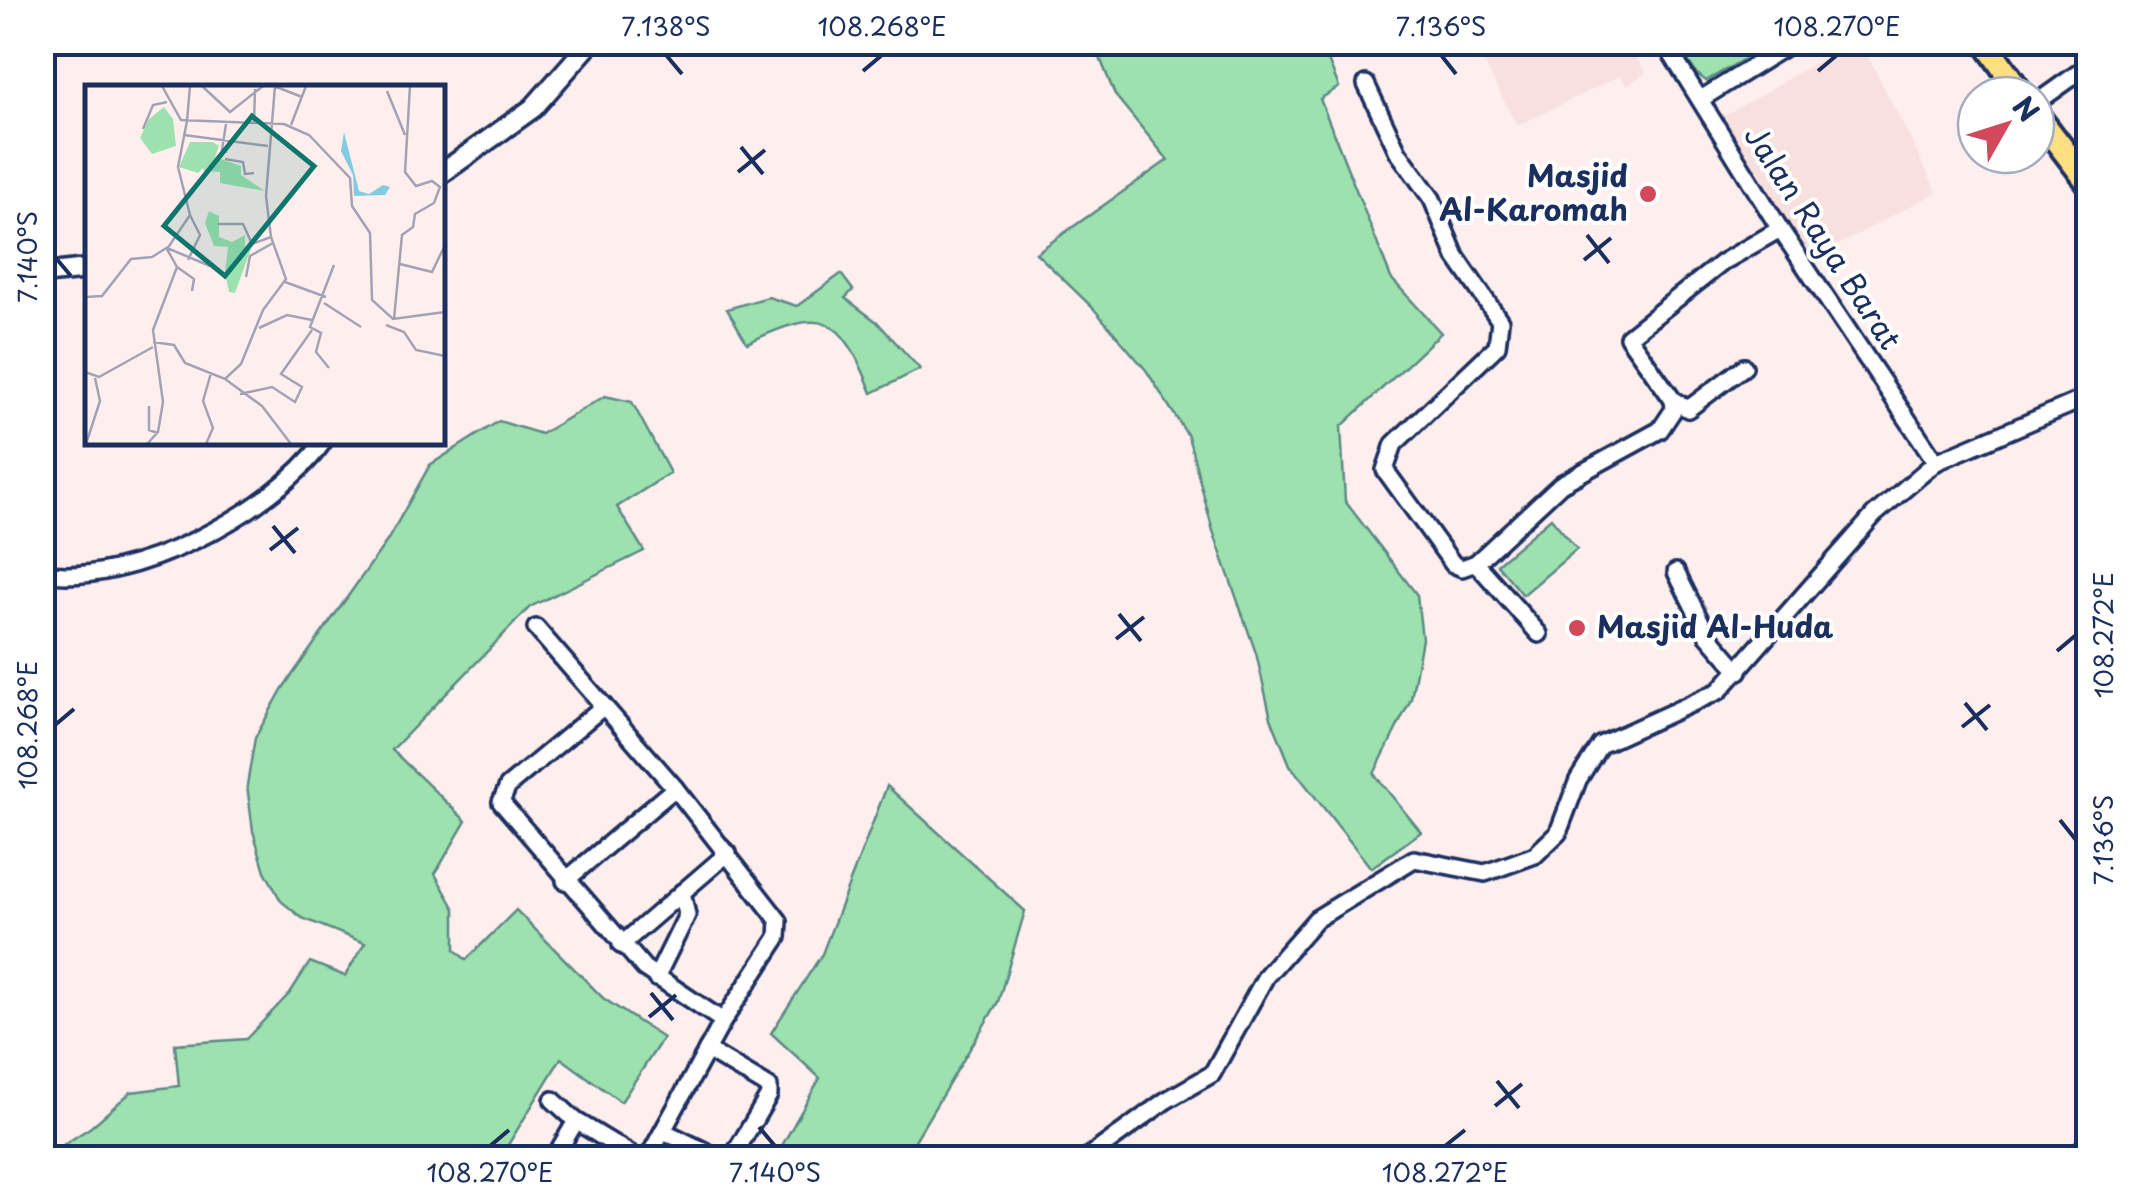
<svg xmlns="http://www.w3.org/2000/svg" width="2131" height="1201" font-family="'Playpen Sans',sans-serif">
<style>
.built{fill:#f8e0df}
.green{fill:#9de2ae;stroke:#5c8886;stroke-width:2.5}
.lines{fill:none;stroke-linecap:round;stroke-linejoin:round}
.minor-casing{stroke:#1b2f5e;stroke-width:22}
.tertiary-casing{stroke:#1b2f5e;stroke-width:25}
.primary-casing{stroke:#1b2f5e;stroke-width:30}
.minor{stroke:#fff;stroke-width:15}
.tertiary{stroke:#fff;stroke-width:18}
.primary{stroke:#ffdf80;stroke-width:22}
.ticks{fill:none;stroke:#1b2f5e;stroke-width:4}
.poi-dot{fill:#d1495b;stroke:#fff;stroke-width:4}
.labels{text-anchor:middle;stroke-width:8;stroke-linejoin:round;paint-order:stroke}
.poi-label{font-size:30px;font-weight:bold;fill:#1b2f5e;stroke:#fff;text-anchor:end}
.street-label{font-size:30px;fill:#1b2f5e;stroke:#fff}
.inset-road{fill:none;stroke:#a3a2b4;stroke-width:2.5}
.view{fill:#0f766e;fill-opacity:0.15;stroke:#0f766e;stroke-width:5}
.inset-edge{fill:none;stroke:#1b2f5e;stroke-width:5}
.neatline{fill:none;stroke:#1b2f5e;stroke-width:4}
.ticks-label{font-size:25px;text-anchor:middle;fill:#1b2f5e}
</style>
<rect width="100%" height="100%" fill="#feefee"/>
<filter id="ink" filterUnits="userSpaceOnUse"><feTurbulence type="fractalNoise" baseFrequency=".01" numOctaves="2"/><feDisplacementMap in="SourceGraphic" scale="20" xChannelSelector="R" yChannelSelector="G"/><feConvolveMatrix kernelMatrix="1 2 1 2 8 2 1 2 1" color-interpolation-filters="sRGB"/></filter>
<g filter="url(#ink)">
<g class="built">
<polygon points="1474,43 1627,43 1646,73 1627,85 1620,76 1517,126"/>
<polygon points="1849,43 1870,43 1874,49 1867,54 1937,192 1810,260 1721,118"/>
</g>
<g class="green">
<polygon points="1094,43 1321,43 1339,87 1320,99 1391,278 1441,333 1341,427 1345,501 1417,595 1422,639 1411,699 1374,774 1421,832 1371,868 1290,765 1271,718 1256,653 1213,531 1188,436 1146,370 1093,308 1036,253 1168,160 1115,95"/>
<polygon points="1676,43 1772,43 1706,81 1696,73"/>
<path d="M841,274l12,16 -8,8 32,24 43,47 -48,24c-32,-81 -48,-86 -125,-50l-20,-34 41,-12 29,9z"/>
<polygon points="605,396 632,402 670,473 617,507 644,551 530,607 392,750 466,821 435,874 455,909 455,950 466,960 516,910 603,998 663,1038 621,1102 561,1058 500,1158 43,1158 91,1127 131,1092 179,1086 175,1044 246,1039 290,993 310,962 345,976 365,943 302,918 281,901 265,871 253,831 247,785 255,738 283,688 387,541 430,465 499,421 541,434"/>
<polygon points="1551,518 1577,549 1523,595 1497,564"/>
<polygon points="887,786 1025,911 998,1002 911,1147 923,1158 775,1158 820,1078 771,1033 822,954"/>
</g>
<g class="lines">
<defs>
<g id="minor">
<polyline points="1664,42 1780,229 1936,462"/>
<polyline points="1366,84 1398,152 1432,199 1456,257 1500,321 1497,346 1394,444 1385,470 1453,564 1462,568 1476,563"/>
<polyline points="1701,99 1793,42"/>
<polyline points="2036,103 2088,66"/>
<polyline points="1744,367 1688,409 1673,400 1628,337 1723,262 1780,229"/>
<polyline points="1676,572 1707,634 1739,671"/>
<path d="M42,573c88,15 231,-61 281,-131"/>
<polyline points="536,628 675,788 779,921 778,937 723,1021 648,1158"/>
<polyline points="1539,634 1476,563 1561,484 1660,430 1674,409 1673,400"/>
<polyline points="604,706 508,786 501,802 644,968 723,1021"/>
<polyline points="565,881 675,788"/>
<polyline points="621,945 728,853"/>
<polyline points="656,978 687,915 682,892"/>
<polyline points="707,1050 769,1087 769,1095 732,1158"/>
<polyline points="553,1100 576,1121 637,1158"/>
<polyline points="663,1131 719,1158"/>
<polyline points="2085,1145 2088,1143"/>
<polyline points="554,1158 576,1121"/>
<polyline points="1087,1158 1165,1101 1212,1074 1266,976 1316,919 1414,859 1485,873 1535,855 1558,833 1578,780 1600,745 1719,691 1874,515 1936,462 2088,397"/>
</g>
<g id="tertiary">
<polyline points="442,173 533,108 591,42"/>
<polyline points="42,274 88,269"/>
</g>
<g id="primary">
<polyline points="1985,42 2022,95"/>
<polyline points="2036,114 2088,182"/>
</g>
</defs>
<use href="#minor" class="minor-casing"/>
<use href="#tertiary" class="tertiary-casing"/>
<use href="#primary" class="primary-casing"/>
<use href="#minor" class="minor"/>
<use href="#tertiary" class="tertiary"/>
<use href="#primary" class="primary"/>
</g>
</g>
<path class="ticks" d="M666,55l16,19M1441,55l15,19M863,71l19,-16M1818,71l19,-16M741,147l22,27M738,172l27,-22M1587,235l22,28M55,257l16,19M1584,260l27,-22M273,526l22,27M270,550l28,-22M1119,614l22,27M1116,639l28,-22M2057,651l19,-16M1965,703l22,27M55,725l19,-16M1962,727l28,-22M2060,820l16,20M651,993l22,27M649,1017l27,-22M1497,1081l22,27M1495,1106l27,-22M759,1127l16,19M490,1146l19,-16M1445,1146l20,-16"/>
<g class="poi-dot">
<circle cx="1648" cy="194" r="10"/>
<circle cx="1577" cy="628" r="10"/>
</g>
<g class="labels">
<g class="poi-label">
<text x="1628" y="187">Masjid<tspan x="1628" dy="34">Al-Karomah</tspan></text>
<text x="1597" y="638" text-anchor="start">Masjid Al-Huda</text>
</g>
<g class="street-label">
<text transform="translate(1822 238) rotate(57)" y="10">Jalan Raya Barat</text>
</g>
</g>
<g transform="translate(85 85)">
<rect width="360" height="360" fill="#feefee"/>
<path d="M79,22l9,12 3,27 -24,8 -12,-16 9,-19zM105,57h23l6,4 -4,11 26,9v9l24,16 -45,-8v-11l-11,-1 -3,6 -3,-9 -5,5 -19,-6zM124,126l10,5v21l13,5 13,-7v15l6,-1 -16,44 -6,-1 -4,-19 3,-26 -14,-1 -9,-23z" fill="#9de2ae"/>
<path d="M259,47l15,59 10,3 14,-9 7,2 -5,8 -31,1 -1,-21 -12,-24z" fill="#82cce2"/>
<path class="inset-road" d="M77,1l19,34 103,4 25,11 41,43 2,28 18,27 2,67 21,19 52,-7M117,1l28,26 33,-26M189,1l28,11M302,6l18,44M102,36l3,-35M169,38l1,-34M141,39l-4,26 5,2M206,40l15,-39M58,44l10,-24 14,-3M99,50l84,11M140,74l18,3 2,12 9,-1M133,139h25l9,20 19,-7M82,163l43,18M103,175l12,-25 -10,-20M315,179l32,8 13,-27M92,182l17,12 -2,12M161,192l4,-21 23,-13M200,197l41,15M0,212l17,-1 29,-37 21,-2 16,-10M239,218l37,24M309,234l8,-84 11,-8 2,-13 19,-11 6,-16 -8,-6 -16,5 -11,-14 5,-86M301,240l18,7 12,18 29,6M174,243l28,-13 25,5M68,257l21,3 11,18 40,16 16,-15 22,-54 23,-31 -15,-42 -5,-41 9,-110M244,283l-13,-16 5,-19 -11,-6 24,-62M0,287l14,5 54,-30M140,294l37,27 29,38M155,309l32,-7 23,15 7,-15 -21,-13 31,-44M64,321v24l9,3M1,359l14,-43 -5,-23M62,359l11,-12 5,-30 -10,-72 24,-63 -10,-18 23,-34 -12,-48 9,-46M121,359l7,-16 -10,-27 8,-28"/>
<path class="view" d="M167,31l62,50 -89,110 -61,-50z"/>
<rect width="360" height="360" class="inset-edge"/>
</g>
<rect width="2131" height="1201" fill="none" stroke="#fff" stroke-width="110"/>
<g transform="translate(2006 125) rotate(51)"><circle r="48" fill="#ffffff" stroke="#a4acbf" stroke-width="2.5"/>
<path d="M0-8L18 38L0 25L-18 38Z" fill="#d1495b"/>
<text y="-15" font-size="28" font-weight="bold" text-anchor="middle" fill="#1b2f5e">N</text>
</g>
<rect x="55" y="55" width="2021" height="1091" class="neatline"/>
<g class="ticks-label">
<text x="666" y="36">7.138°S</text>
<text x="882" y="36">108.268°E</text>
<text x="1441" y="36">7.136°S</text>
<text x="1837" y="36">108.270°E</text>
<text transform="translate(28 257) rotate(-90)" y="9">7.140°S</text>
<text transform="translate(2104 635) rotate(-90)" y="9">108.272°E</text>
<text transform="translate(28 725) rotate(-90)" y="9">108.268°E</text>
<text transform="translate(2104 840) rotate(-90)" y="9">7.136°S</text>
<text x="490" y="1182">108.270°E</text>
<text x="775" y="1182">7.140°S</text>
<text x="1445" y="1182">108.272°E</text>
</g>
</svg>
